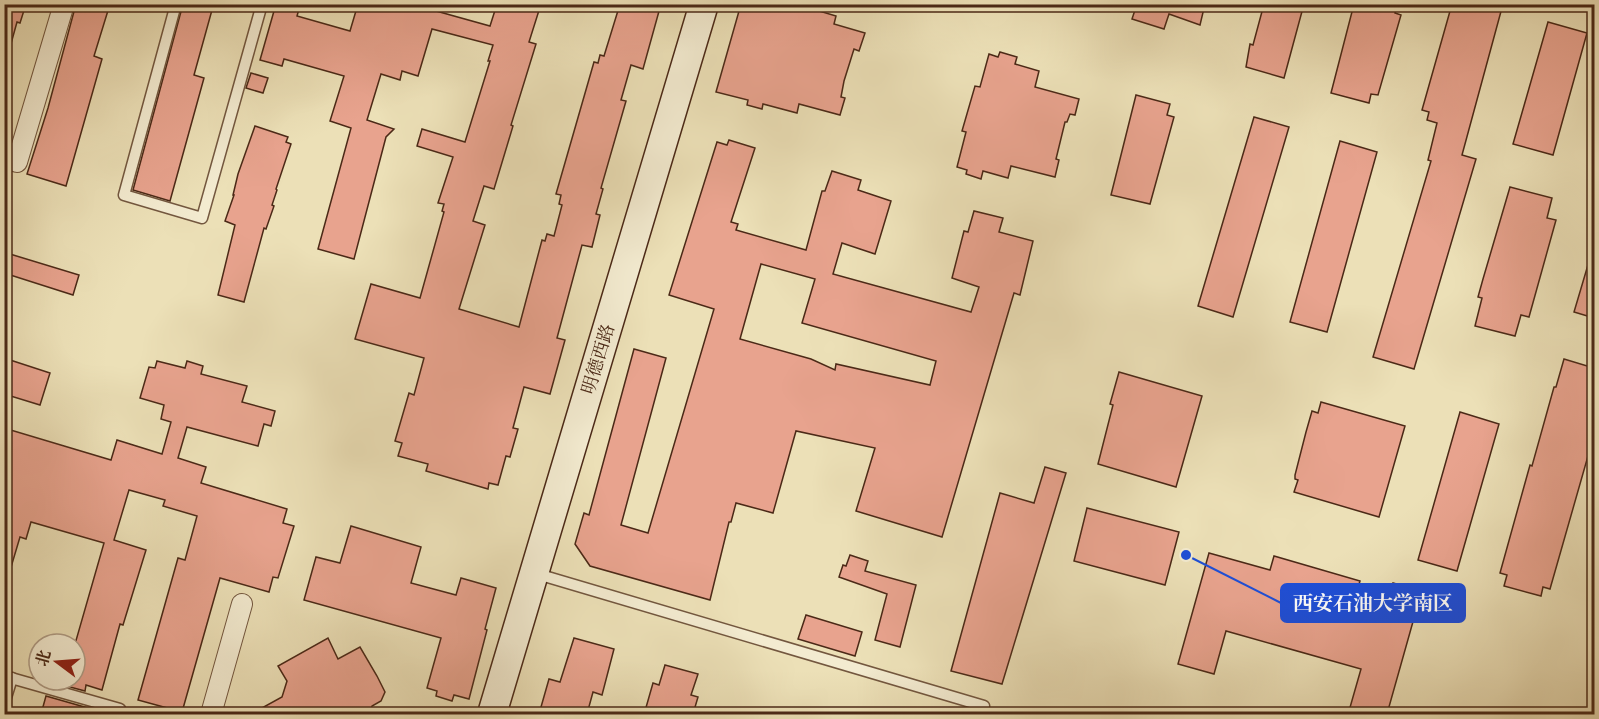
<svg xmlns="http://www.w3.org/2000/svg" width="1599" height="719" font-family="'IM FELL DW Pica','Noto Serif SC',serif">
<style>
.building{fill:#e8a38e;stroke:#4b2917;stroke-width:1.5;fill-rule:evenodd}
.lines{fill:none;stroke-linecap:round;stroke-linejoin:round}
.lane-casing{stroke:#73573f;stroke-width:13}
.street-casing{stroke:#73573f;stroke-width:22}
.secondary-casing{stroke:#4b2917;stroke-width:31}
.lane{stroke:#f3ebd0;stroke-width:10}
.street{stroke:#f3ebd0;stroke-width:20}
.secondary{stroke:#f3ebd0;stroke-width:28}
.labels{text-anchor:middle;stroke-width:4.5;stroke-linejoin:round;paint-order:stroke}
.street-label{font-size:18px;fill:#4b2917;stroke:#f3ebd0}
.leader{fill:none;stroke:#1d4ed8;stroke-width:2}
.callout-dot{fill:#1d4ed8;stroke:#f3ebd0;stroke-width:2}
.callout{fill:#1d4ed8;stroke:#1d4ed8;stroke-width:2}
.callout-label{font-size:20px;text-anchor:middle;font-weight:bold;fill:#fff}
</style>
<rect width="100%" height="100%" fill="#ece0b7"/>
<filter id="stains"><feTurbulence type="fractalNoise" baseFrequency=".00333" numOctaves="4"/><feColorMatrix values="0 0 0 0 .2 0 0 0 0 .09 0 0 0 0 .02 0 0 0 .5 -.17"/></filter>
<radialGradient id="worn" r=".72"><stop offset=".6" stop-color="#630" stop-opacity="0"/><stop offset="1" stop-color="#630" stop-opacity=".3"/></radialGradient>
<g class="building">
<polygon points="4,4 26,4 20,23 17,22 9,51 4,50"/>
<polygon points="76,4 110,4 94,56 102,59 66,186 27,174 48,108"/>
<polygon points="183,4 193,4 212,10 194,75 204,78 170,201 133,190"/>
<polygon points="276,4 299,9 297,16 350,31 358,4 411,4 490,26 497,4 541,4 529,42 536,44 511,125 513,126 494,189 484,186 473,221 485,225 459,309 519,327 542,240 545,241 547,234 554,236 562,205 559,204 561,195 556,194 594,62 598,63 600,55 604,56 620,4 661,4 643,69 631,65 621,100 626,101 601,188 603,189 596,214 600,215 592,247 582,245 557,338 565,340 550,394 524,387 513,428 518,429 510,457 506,456 498,485 489,483 488,489 426,471 428,464 398,456 402,443 395,441 409,393 414,395 424,358 355,339 371,284 420,298 444,212 442,211 444,204 438,203 453,157 417,146 422,129 465,142 490,61 488,61 493,45 432,29 418,76 402,71 400,80 381,74 367,120 394,129 386,137 354,259 318,249 351,128 330,121 344,76 284,59 282,66 260,60"/>
<polygon points="741,4 796,4 836,16 834,24 865,33 859,51 854,49 844,81 841,97 845,98 840,115 799,104 797,113 763,104 762,109 747,105 748,100 716,92"/>
<polygon points="1137,4 1205,4 1200,25 1169,14 1164,29 1132,19"/>
<polygon points="1264,4 1304,4 1284,78 1246,67 1250,44 1253,45"/>
<polygon points="1354,4 1397,4 1395,13 1401,15 1378,95 1371,94 1369,103 1331,93"/>
<polygon points="1452,4 1503,4 1462,155 1476,159 1414,369 1373,357 1431,161 1428,160 1437,123 1427,120 1429,112 1422,110"/>
<polygon points="1548,22 1587,33 1553,155 1513,144"/>
<polygon points="1000,52 1017,57 1015,64 1039,71 1035,87 1079,99 1075,115 1070,114 1067,122 1065,122 1056,159 1059,160 1055,177 1011,166 1008,178 983,171 981,179 966,174 967,170 957,167 966,132 962,131 975,86 980,87 989,54 998,57"/>
<polygon points="251,73 268,78 263,93 246,88"/>
<polygon points="1136,95 1170,104 1167,115 1174,117 1150,204 1111,195"/>
<polygon points="1254,117 1289,127 1233,317 1198,306"/>
<polygon points="255,126 288,137 286,142 291,144 276,189 277,190 272,205 274,206 266,229 264,228 244,302 218,295 235,225 225,221 234,195 233,195 238,174"/>
<path d="M729,140l26,8 -24,74 7,2 -2,6 70,20 16,-59h3l7,-20 29,9 -3,10 33,11 -16,53 -33,-11 -9,31 138,38 8,-25 -27,-9 12,-47 4,1 6,-21 29,7 -4,14 34,9 -13,54 -6,-2 -72,244 -86,-26 19,-63 -79,-17 -23,82 -37,-10 -5,19h-2l-19,78 -120,-34 -15,-22 9,-31 5,2 45,-166 32,9 -45,167 27,8 66,-224 -45,-14 48,-153 10,3zM761,264l54,15 -13,44 134,38 -6,24 -94,-21 -1,6 -24,-11 -71,-20z"/>
<polygon points="1340,141 1377,152 1327,332 1290,322"/>
<polygon points="1510,187 1552,198 1547,218 1556,220 1529,317 1521,315 1515,336 1475,326 1482,298 1478,297 1483,279"/>
<polygon points="10,254 79,275 73,295 4,273"/>
<polygon points="1590,258 1594,258 1594,318 1574,312"/>
<polygon points="4,358 50,373 40,405 4,394"/>
<polygon points="1564,359 1594,368 1594,435 1550,589 1543,587 1541,596 1504,586 1507,575 1500,573 1530,465 1532,466 1554,387 1556,387"/>
<polygon points="157,361 185,368 187,361 203,366 201,374 247,386 242,402 275,411 271,426 264,424 258,446 187,427 178,458 206,467 201,483 287,509 283,523 294,526 278,578 273,577 269,592 220,578 182,712 138,700 178,558 185,560 197,516 163,506 165,500 129,490 114,540 146,550 123,625 120,624 102,690 86,685 85,691 70,687 72,680 75,680 75,644 104,543 31,522 26,539 20,537 9,574 4,573 4,428 111,460 117,440 162,454 171,422 161,419 164,405 140,398 149,367 155,368"/>
<polygon points="1119,372 1202,396 1176,487 1098,464 1113,405 1110,404"/>
<polygon points="1321,402 1405,426 1379,517 1294,492 1298,480 1295,479 1295,475 1306,432 1312,411 1318,413"/>
<polygon points="1460,412 1499,424 1457,571 1418,560"/>
<polygon points="1045,467 1066,473 1002,684 951,671 1000,493 1034,503"/>
<polygon points="1087,508 1179,532 1165,585 1074,561"/>
<polygon points="351,526 421,547 411,583 456,595 461,578 496,588 485,629 487,630 469,699 454,695 452,701 436,696 437,691 427,688 441,638 304,600 316,557 340,563"/>
<polygon points="1209,553 1270,570 1274,556 1360,581 1356,594 1387,603 1393,583 1417,590 1412,610 1416,611 1387,714 1360,714 1349,711 1361,669 1226,631 1214,674 1178,664"/>
<polygon points="850,555 868,561 865,571 916,585 900,647 875,640 887,594 839,577 843,565 846,566"/>
<polygon points="806,615 862,632 855,656 798,639"/>
<polygon points="328,638 338,659 360,647 377,676 385,692 381,701 372,706 369,714 251,714 282,697 287,681 278,666"/>
<polygon points="574,638 614,649 602,695 593,692 587,714 539,714 549,679 560,682"/>
<polygon points="665,665 698,674 691,695 698,697 693,714 655,714 645,711 653,683 659,685"/>
<polygon points="46,696 102,712 101,714 41,714"/>
</g>
<g class="lines">
<defs>
<g id="lane">
<polyline points="176,4 124,195 202,218 262,4"/>
<polyline points="534,573 984,706"/>
<polyline points="4,676 120,709 118,714"/>
<polyline points="4,704 12,678"/>
</g>
<g id="street">
<polyline points="17,162 64,4"/>
<polyline points="211,714 242,604"/>
</g>
<polyline id="secondary" points="492,714 704,4"/>
</defs>
<use href="#lane" class="lane-casing"/>
<use href="#street" class="street-casing"/>
<use href="#secondary" class="secondary-casing"/>
<use href="#lane" class="lane"/>
<use href="#street" class="street"/>
<use href="#secondary" class="secondary"/>
</g>
<g class="labels">
<g class="street-label">
<text transform="translate(598 359) rotate(-73)" y="6">明德西路</text>
</g>
</g>
<path class="leader" d="M1186 555L1281 603"/>
<circle class="callout-dot" cx="1186" cy="555" r="6"/>
<rect class="callout" x="1281" y="584" width="184" height="38" rx="6"/>
<g class="callout-label">
<text x="1373" y="610">西安石油大学南区</text>
</g>
<rect width="1599" height="719" fill="none" stroke="#ece0b7" stroke-width="24"/>
<rect x="6" y="6" width="1587" height="707" fill="none" stroke="#4b2917" stroke-width="3"/>
<rect x="12" y="12" width="1575" height="695" fill="none" stroke="#4b2917" stroke-width="1.5"/>
<g transform="translate(57 662) rotate(286)"><circle r="28" fill="#f3ebd0" stroke="#b09d86" stroke-width="1.5"/>
<path d="M0-4.5L10 22L0 15L-10 22Z" fill="#8f2418"/>
<text y="-9" font-size="16" font-weight="bold" text-anchor="middle" fill="#4b2917">北</text>
</g>
<rect width="100%" height="100%" filter="url(#stains)"/>
<rect width="100%" height="100%" fill="url(#worn)"/>
</svg>
